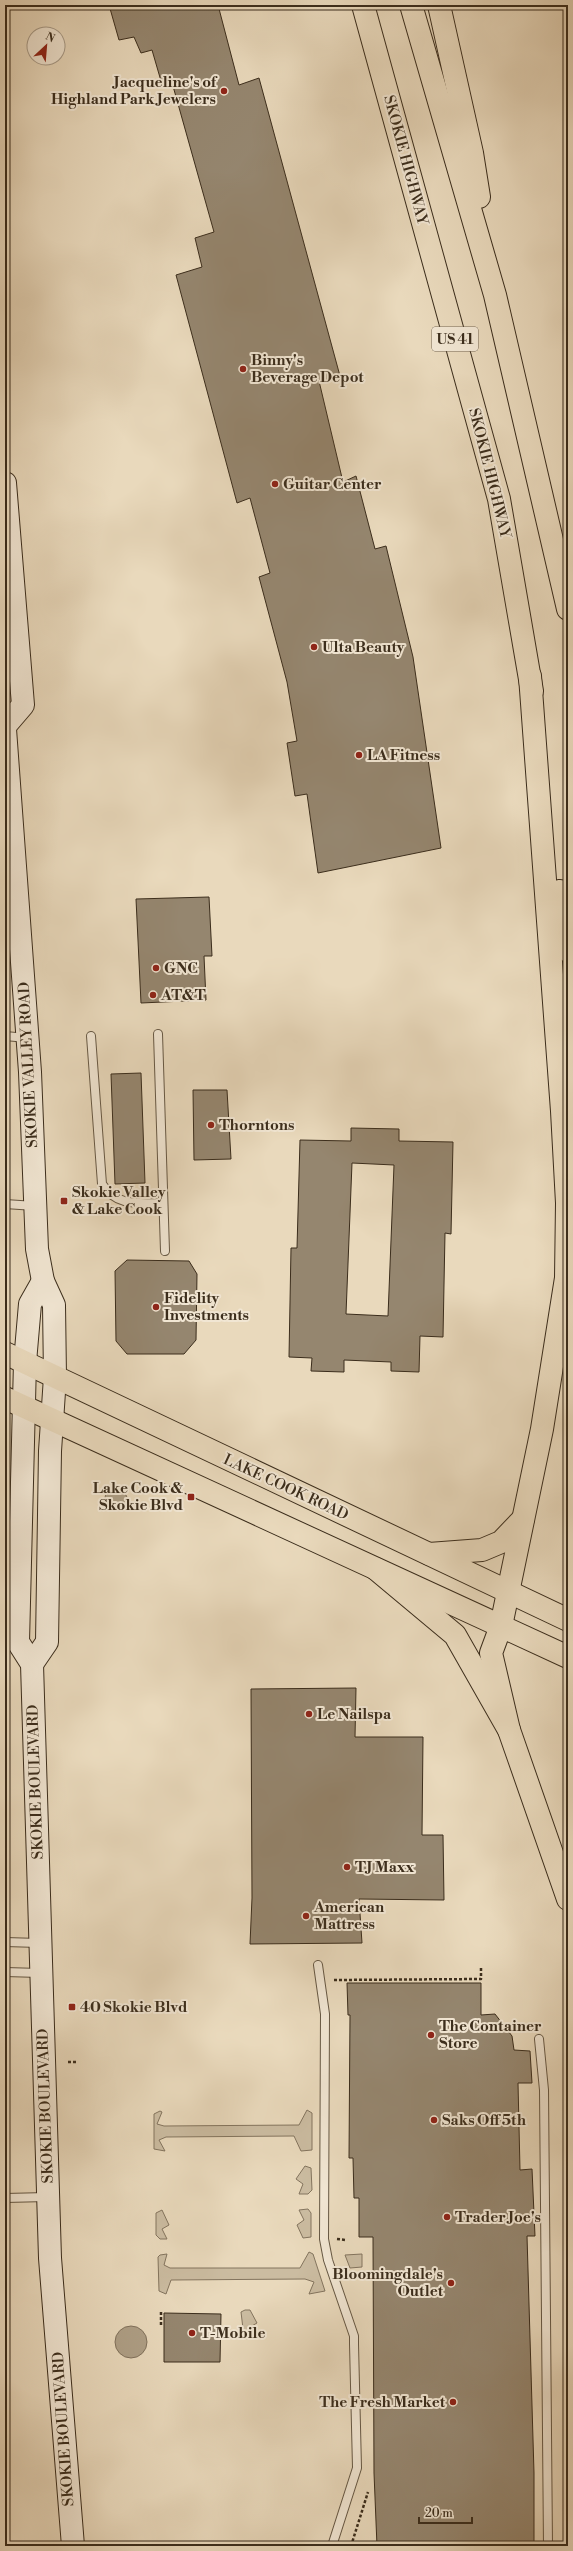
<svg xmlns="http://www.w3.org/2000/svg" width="573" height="2551" font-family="'Libre Bodoni',serif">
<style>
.green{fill:#cbbca1;stroke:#83745e}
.water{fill:#ae9f86;stroke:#80715c}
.building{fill:#95866f;stroke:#3b2d1c;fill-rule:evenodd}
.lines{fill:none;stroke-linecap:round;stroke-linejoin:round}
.lane-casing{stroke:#665844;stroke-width:10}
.secondary-casing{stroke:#3b2d1c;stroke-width:24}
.primary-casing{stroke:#3b2d1c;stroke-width:24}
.highway-casing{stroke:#3b2d1c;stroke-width:24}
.path{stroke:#3b2d1c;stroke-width:2.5;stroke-dasharray:3 2;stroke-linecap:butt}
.lane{stroke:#f1e6d3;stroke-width:8}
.secondary{stroke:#f1e6d3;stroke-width:22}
.primary{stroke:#e9d9bc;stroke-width:22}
.highway{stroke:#e9d9bc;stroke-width:22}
.poi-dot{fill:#8f2418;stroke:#f1e6d3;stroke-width:1.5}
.labels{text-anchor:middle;stroke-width:4;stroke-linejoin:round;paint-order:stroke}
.shield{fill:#f1e6d3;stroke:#726453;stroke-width:1}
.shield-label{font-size:14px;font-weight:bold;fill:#3b2d1c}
.poi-label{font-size:15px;font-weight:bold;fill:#3b2d1c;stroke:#f1e6d3;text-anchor:start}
.street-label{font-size:15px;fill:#3b2d1c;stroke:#f1e6d3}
</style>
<rect width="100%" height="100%" fill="#e9d9bc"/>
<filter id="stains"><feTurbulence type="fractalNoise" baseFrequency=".005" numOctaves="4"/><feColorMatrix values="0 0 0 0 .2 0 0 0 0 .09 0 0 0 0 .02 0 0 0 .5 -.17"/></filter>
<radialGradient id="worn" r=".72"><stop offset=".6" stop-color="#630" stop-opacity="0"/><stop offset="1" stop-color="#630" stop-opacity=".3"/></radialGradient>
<g class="green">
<polygon points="307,2110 312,2113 312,2150 301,2151 294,2136 166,2137 159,2140 165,2151 154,2149 154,2114 160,2111 162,2112 157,2124 164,2126 299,2125"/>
<polygon points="305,2166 311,2168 312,2190 308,2194 299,2194 303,2184 296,2179"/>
<polygon points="162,2210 169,2225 162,2229 167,2239 160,2239 156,2235 156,2213"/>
<polygon points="299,2210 308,2209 311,2213 311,2237 303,2238 297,2225 304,2220"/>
<polygon points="309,2252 313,2254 325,2291 309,2294 314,2282 305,2279 171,2280 166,2294 159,2291 158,2257 160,2255 167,2254 164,2265 170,2268 300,2268"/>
<polygon points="362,2254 362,2267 350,2268 345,2255"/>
<polygon points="245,2310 250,2310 257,2323 250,2327 256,2338 247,2339 244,2337 241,2312"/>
</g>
<g class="water">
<polygon points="114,1489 126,1495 129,1502 120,1508 108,1507 104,1502 106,1493"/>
<circle cx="131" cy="2342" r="16"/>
</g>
<g class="building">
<polygon points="109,5 218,5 239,85 259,78 340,376 319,381 343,482 356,476 375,549 386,546 413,657 441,848 318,873 307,794 295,796 287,743 297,741 287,682 259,577 270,573 250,498 237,503 176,275 202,267 195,238 214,232 171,79 161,81 152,50 141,53 134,37 119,40"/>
<polygon points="209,897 212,956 204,956 206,1000 141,1003 136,899"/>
<polygon points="141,1073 145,1183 115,1184 111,1074"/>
<polygon points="193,1090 227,1090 231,1159 194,1160"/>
<path d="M351,1128l48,1v12l54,1 -2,92 -6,-1 -2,104 -23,-1 -1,36 -28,-1v-9l-47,-2v12l-33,-1 1,-13 -23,-1 2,-109h6l3,-108 51,1zM352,1163l42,2 -6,151 -42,-2z"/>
<polygon points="127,1260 189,1261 197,1274 196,1340 184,1354 127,1354 116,1341 115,1271"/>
<polygon points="356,1688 355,1737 423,1737 422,1835 443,1835 444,1900 359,1899 362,1943 250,1944 252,1898 251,1689"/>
<polygon points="347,1983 481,1983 481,2015 495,2014 512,2036 514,2050 530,2051 532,2083 518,2083 520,2170 532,2169 535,2236 527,2236 534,2473 534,2546 377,2546 374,2473 373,2237 359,2237 359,2198 354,2198 353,2158 349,2158 350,2015 348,2015"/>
<polygon points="164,2313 221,2314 220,2362 164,2362"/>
</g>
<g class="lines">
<defs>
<g id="lane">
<polyline points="158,1034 165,1251"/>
<polyline points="5,1036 27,1038"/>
<path d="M91,1036l11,148c15,23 36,19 61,19"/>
<polyline points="5,1204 35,1206"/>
<polyline points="5,1942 39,1943"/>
<polyline points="318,1965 325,2014 324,2239 328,2260 354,2336 354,2344 357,2468 332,2546"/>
<polyline points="5,1972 40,1973"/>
<polyline points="539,2039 544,2090 548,2546"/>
<polyline points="5,2198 47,2197"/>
</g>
<g id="secondary">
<polyline points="5,483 23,705 5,726"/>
<polyline points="5,729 30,1072 37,1249 43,1281 54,1305 55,1377 50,1451 47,1642 32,1664"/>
<polyline points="43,1281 30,1304 25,1362 18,1642 32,1664 50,2258 73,2546"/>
</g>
<g id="primary">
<polyline points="5,1353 568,1620"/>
<polyline points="5,1398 568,1657"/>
</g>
<g id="highway">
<polyline points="363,5 499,499 532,691"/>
<polyline points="411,5 495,295 568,609"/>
<polyline points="439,5 472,153 479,197"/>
<polyline points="560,891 568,951"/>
<polyline points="429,1554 482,1550 501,1542 523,1519"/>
<polyline points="376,1569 455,1635 509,1730 568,1899"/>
<polyline points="509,1730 491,1653 501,1626 542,1429 566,1278 567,1203 562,1111 530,676"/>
</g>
</defs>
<use href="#lane" class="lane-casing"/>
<use href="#secondary" class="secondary-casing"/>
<use href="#primary" class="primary-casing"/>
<use href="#highway" class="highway-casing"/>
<g class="path">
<polyline points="334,1980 481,1979 481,1968"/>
<polyline points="68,2062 77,2062"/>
<polyline points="337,2239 346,2240"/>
<polyline points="161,2325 161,2312"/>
<polyline points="351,2546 368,2492"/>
</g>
<use href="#lane" class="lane"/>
<use href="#secondary" class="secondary"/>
<use href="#primary" class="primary"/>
<use href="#highway" class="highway"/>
</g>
<g class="poi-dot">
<circle cx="224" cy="91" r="4"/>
<circle cx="243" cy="369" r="4"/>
<circle cx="275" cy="484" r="4"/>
<circle cx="314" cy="647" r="4"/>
<circle cx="359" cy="755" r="4"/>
<circle cx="156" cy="968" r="4"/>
<circle cx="153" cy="995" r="4"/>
<circle cx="211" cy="1125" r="4"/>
<rect x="60" y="1197" width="8" height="8" rx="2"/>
<circle cx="156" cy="1307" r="4"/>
<rect x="187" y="1493" width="8" height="8" rx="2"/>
<circle cx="309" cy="1714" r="4"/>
<circle cx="347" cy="1867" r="4"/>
<circle cx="306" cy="1916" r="4"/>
<rect x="68" y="2003" width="8" height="8" rx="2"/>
<circle cx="431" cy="2035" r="4"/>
<circle cx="434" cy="2120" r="4"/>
<circle cx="447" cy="2217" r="4"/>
<circle cx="451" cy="2283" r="4"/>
<circle cx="192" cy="2333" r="4"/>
<circle cx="453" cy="2402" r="4"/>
</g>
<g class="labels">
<rect class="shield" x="432" y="327" width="46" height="24" rx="3"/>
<g class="shield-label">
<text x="455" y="344">US 41</text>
</g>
<g class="poi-label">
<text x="216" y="87" text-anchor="end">Jacqueline's of<tspan x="216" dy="17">Highland Park Jewelers</tspan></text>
<text x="251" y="365">Binny's<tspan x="251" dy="17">Beverage Depot</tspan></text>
<text x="283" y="489">Guitar Center</text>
<text x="322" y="652">Ulta Beauty</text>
<text x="367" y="760">LA Fitness</text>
<text x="164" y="973">GNC</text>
<text x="161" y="1000">AT&amp;T</text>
<text x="219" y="1130">Thorntons</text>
<text x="72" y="1197">Skokie Valley<tspan x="72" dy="17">&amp; Lake Cook</tspan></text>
<text x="164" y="1303">Fidelity<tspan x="164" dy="17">Investments</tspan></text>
<text x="183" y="1493" text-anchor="end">Lake Cook &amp;<tspan x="183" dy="17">Skokie Blvd</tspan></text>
<text x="317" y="1719">Le Nailspa</text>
<text x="355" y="1872">TJ Maxx</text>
<text x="314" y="1912">American<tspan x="314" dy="17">Mattress</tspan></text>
<text x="80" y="2012">40 Skokie Blvd</text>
<text x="439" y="2031">The Container<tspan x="439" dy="17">Store</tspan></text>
<text x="442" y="2125">Saks Off 5th</text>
<text x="455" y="2222">Trader Joe's</text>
<text x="443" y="2279" text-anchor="end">Bloomingdale's<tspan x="443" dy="17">Outlet</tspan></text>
<text x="200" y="2338">T-Mobile</text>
<text x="445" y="2407" text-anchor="end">The Fresh Market</text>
</g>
<g class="street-label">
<text transform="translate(406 160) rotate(75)" y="5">SKOKIE HIGHWAY</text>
<text transform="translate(490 473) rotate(76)" y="5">SKOKIE HIGHWAY</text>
<text transform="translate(28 1065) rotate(-93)" y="5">SKOKIE VALLEY ROAD</text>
<text transform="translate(286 1487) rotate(25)" y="5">LAKE COOK ROAD</text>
<text transform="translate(35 1782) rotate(-92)" y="5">SKOKIE BOULEVARD</text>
<text transform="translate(45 2106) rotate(-92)" y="5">SKOKIE BOULEVARD</text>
<text transform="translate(63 2429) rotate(-94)" y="5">SKOKIE BOULEVARD</text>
</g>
</g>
<rect width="573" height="2551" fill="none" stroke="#e9d9bc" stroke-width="20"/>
<rect x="6" y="6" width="561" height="2539" fill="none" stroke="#3b2d1c" stroke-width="2"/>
<rect x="10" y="10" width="553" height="2531" fill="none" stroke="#3b2d1c"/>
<g transform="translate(46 46) rotate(26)"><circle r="19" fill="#f1e6d3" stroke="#a89c8a"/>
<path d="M0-3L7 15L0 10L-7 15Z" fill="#8f2418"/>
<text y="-6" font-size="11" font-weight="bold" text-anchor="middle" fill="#3b2d1c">N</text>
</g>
<path d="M419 2517v6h53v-6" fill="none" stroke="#3b2d1c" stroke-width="2"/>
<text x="425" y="2517" font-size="12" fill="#3b2d1c" stroke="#f1e6d3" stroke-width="3" paint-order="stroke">20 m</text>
<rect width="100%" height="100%" filter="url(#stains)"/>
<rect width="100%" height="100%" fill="url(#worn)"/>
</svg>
